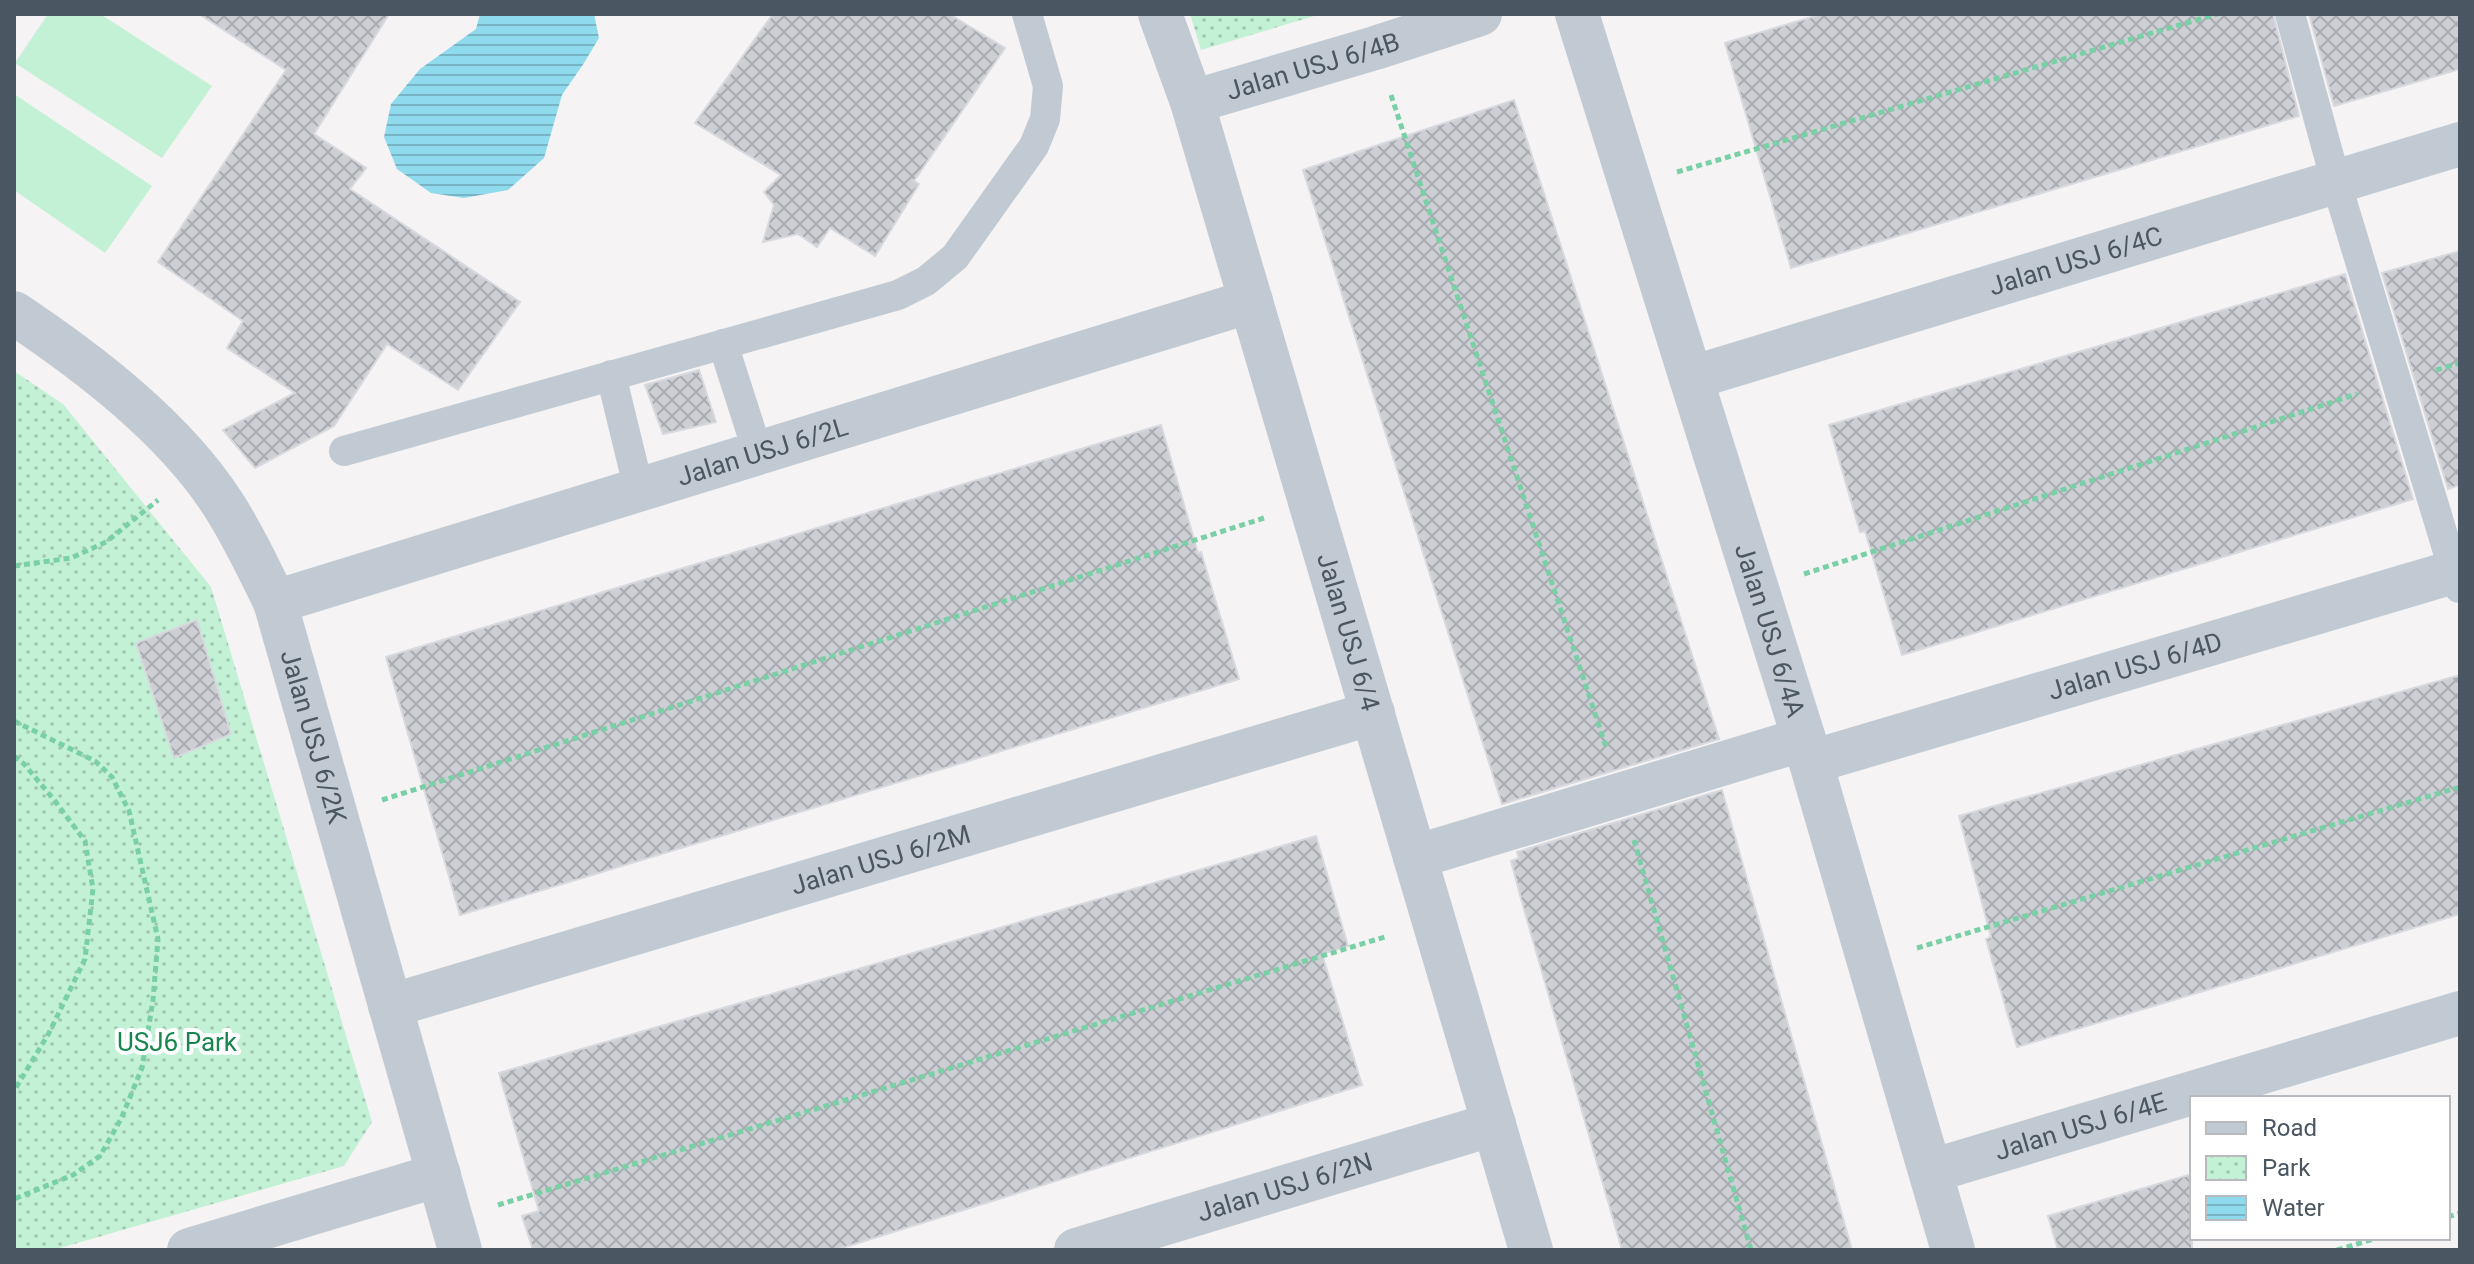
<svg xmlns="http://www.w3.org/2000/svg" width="2474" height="1264" font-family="Roboto,sans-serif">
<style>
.grass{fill:#c3f1d5}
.park{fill:url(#park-dots)}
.water{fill:url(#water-rules)}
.building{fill:url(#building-cross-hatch);stroke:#d7d9de;stroke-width:2}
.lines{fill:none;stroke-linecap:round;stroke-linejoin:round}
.path{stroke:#7ad0a6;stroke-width:5;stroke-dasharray:6 4;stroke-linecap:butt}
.lane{stroke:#c1cad2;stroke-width:30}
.street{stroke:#c1cad2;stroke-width:44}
.labels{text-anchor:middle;stroke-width:8;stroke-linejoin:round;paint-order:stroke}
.street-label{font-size:26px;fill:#4a5661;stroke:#fff}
.park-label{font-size:26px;fill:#17864f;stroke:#fff}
</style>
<defs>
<pattern id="park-dots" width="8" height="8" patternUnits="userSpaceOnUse" patternTransform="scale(2)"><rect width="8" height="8" fill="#c3f1d5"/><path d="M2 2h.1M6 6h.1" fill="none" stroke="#a0c6b0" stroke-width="1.8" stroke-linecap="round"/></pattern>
<pattern id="water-rules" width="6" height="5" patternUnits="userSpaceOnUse" patternTransform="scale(2)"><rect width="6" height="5" fill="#90daee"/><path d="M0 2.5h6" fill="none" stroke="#78b4c4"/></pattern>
<pattern id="building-cross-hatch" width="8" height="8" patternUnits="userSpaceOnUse" patternTransform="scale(2)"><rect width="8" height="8" fill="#cdcfd5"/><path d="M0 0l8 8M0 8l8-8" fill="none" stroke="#a8abb0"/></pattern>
</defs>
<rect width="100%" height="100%" fill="#f5f3f3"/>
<g class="grass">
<polygon points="48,14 100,14 212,86 162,158 15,63"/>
<polygon points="14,94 152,186 105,253 14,190"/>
</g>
<g class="park">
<polygon points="1190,14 1321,14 1201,50"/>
<polygon points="14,371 63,404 211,587 372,1122 344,1166 53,1250 14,1250"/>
</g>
<polygon class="water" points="480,14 594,14 599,38 584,63 562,95 544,158 508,190 464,198 431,193 397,169 384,137 391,104 420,69 476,29"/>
<g class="building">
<polygon points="199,14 389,14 314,134 366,168 350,189 520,302 458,390 387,344 334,426 255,468 223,430 295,393 227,348 243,321 158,262 286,70"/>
<polygon points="773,14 949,14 1005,48 914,181 919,184 875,256 830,228 817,247 798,234 763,242 774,205 764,192 781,175 695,123"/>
<polygon points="1822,14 2273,14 2299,116 1791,268 1725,43"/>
<polygon points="2309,14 2460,14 2460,69 2334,106"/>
<polygon points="1514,100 1719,739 1502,804 1303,170"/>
<polygon points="2460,251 2460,485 2448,489 2382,273"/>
<polygon points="2345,274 2413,499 1902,655 1865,531 1860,532 1829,425"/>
<polygon points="699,370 716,422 663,434 645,385"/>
<polygon points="1161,425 1198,553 1201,552 1239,679 460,915 386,657"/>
<polygon points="197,620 231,734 174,758 136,643"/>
<polygon points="2460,675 2460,914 2017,1047 1986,939 1991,937 1959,816"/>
<polygon points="1722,790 1748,883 1852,1250 1622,1250 1523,906 1511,861 1519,858 1517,852"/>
<polygon points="1316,836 1348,946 1322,954 1362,1085 836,1250 533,1250 522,1216 539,1211 499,1073"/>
<polygon points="2192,1174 2192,1250 2058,1250 2048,1216"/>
</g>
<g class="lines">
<g class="path">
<polyline points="1391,95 1607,750"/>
<polyline points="1677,172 2217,14"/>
<polyline points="2436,370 2460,363"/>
<polyline points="14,566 71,558 106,542 158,500"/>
<polyline points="1804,574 2357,394"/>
<polyline points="14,721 95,761 112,777 129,811 158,939 153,1000 142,1068 121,1119 100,1156 73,1175 14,1199"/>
<polyline points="14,756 24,764 55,801 85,841 93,889 85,959 49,1033 14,1091"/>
<polyline points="382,800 1264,518"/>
<polyline points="1634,840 1751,1250"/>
<polyline points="1917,948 2460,787"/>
<polyline points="498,1205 1388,936"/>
<polyline points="2448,1217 2460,1213"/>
<polyline points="2337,1250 2377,1238"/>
</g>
<g class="lane">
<polyline points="2290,14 2336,182 2459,588"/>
<polyline points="723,344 758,453"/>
<polyline points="611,375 639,490"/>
<polyline points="344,451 898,295 926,281 955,257 1034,146 1045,119 1048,86 1027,14"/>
</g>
<g class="street">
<path id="s1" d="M1160,14l32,88 339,1148"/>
<path id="s2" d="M1577,14l227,725 149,511"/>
<path id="s3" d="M1192,102l183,-54 105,-34"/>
<path id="s4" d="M14,313c75,50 160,115 209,191 20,31 36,65 52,98l185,648"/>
<path id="s5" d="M1691,378l769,-234"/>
<path id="s6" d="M275,602l976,-301"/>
<path id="s7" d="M1811,762l649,-192"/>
<polyline points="1415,857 1804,739"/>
<path id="s8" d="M390,1006l983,-293"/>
<path id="s9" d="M1931,1171l529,-158"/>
<polyline points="189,1250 439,1175"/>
<path id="s10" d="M1076,1250l418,-126"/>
</g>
</g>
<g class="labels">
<g class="street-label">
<text dy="9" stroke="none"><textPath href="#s3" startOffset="126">Jalan USJ 6/4B</textPath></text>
<text dy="9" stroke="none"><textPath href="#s5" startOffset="402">Jalan USJ 6/4C</textPath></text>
<text dy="9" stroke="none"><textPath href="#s6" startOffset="510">Jalan USJ 6/2L</textPath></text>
<text dy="9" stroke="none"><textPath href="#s2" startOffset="646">Jalan USJ 6/4A</textPath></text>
<text dy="9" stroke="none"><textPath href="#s1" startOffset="646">Jalan USJ 6/4</textPath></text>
<text dy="9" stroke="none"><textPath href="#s7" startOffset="338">Jalan USJ 6/4D</textPath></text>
<text dy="9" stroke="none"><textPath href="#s4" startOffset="536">Jalan USJ 6/2K</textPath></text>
<text dy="9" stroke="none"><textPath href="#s8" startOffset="512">Jalan USJ 6/2M</textPath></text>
<text dy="9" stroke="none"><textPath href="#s9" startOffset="156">Jalan USJ 6/4E</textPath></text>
<text dy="9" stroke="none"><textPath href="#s10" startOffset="218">Jalan USJ 6/2N</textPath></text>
</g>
<g class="park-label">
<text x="177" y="1051">USJ6 Park</text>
</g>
</g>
<rect width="2474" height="1264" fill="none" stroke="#4a5661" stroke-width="32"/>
<rect x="2190" y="1096" width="260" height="144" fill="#ffffff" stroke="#b7bbc0" stroke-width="2"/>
<rect x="2206" y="1122" width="40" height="12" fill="#c1cad2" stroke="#b7bbc0" stroke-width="2"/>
<text x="2262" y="1136" font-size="24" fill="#4a5661">Road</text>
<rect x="2206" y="1156" width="40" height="24" fill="url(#park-dots)" stroke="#b7bbc0" stroke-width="2"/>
<text x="2262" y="1176" font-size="24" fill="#4a5661">Park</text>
<rect x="2206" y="1196" width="40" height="24" fill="url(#water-rules)" stroke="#b7bbc0" stroke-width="2"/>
<text x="2262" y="1216" font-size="24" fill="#4a5661">Water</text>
</svg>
